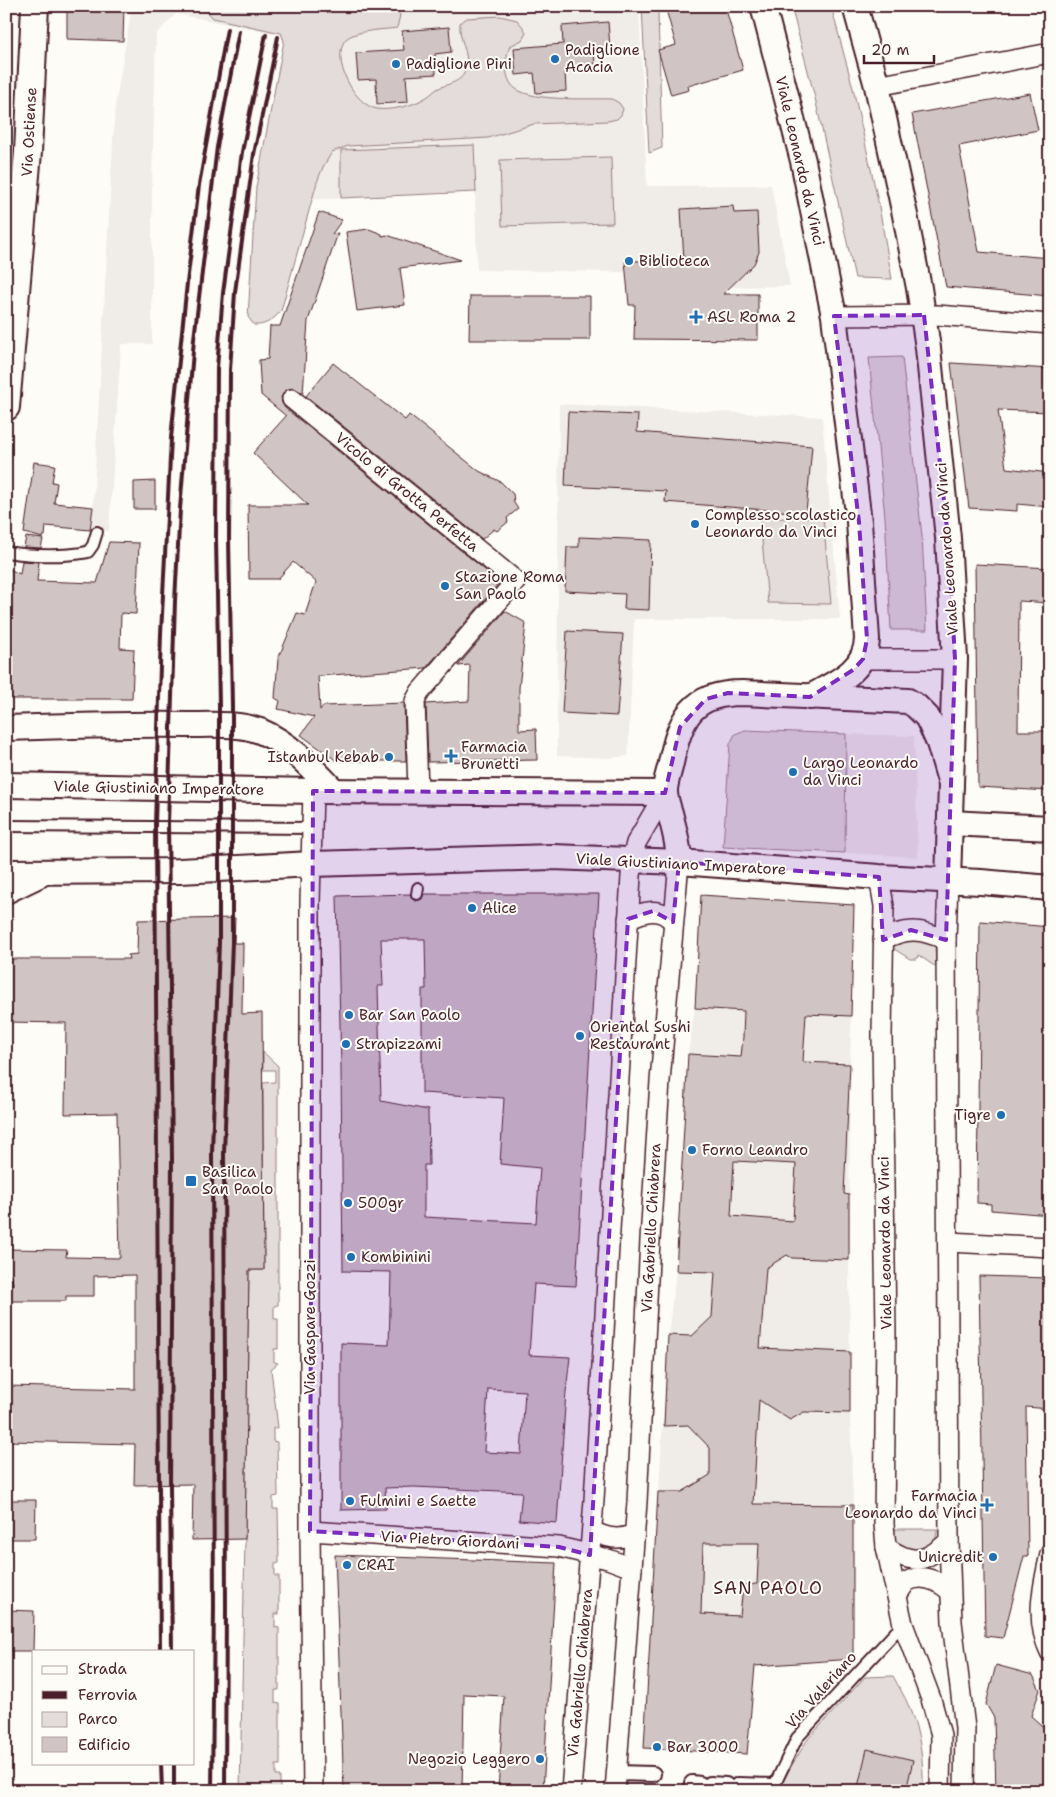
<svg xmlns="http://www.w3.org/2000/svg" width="1056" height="1797" font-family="'Shantell Sans',sans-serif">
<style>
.built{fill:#f0ece8}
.green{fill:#e3dcda;stroke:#967e82}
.building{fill:#d0c5c4;stroke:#4a1f2b;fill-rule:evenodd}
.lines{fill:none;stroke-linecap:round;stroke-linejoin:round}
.service-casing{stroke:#4a1f2b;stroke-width:14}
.pedestrian-casing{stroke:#4a1f2b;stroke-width:18}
.minor-casing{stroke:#4a1f2b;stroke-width:22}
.tertiary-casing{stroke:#4a1f2b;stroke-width:28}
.secondary-casing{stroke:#4a1f2b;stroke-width:30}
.service{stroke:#fdfcf7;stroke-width:10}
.pedestrian{stroke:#fdfcf7;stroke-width:14}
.minor{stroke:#fdfcf7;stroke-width:19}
.tertiary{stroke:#fdfcf7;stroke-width:24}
.secondary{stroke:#fdfcf7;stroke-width:26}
.rail{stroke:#4a1f2b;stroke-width:4}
.marked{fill:#7b2cbf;fill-opacity:0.2;stroke:#7b2cbf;stroke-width:4;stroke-dasharray:10 6;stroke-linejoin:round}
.poi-dot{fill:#1f6fb2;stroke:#fdfcf7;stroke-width:2}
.labels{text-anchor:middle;stroke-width:4;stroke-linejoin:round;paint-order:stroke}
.poi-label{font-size:15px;fill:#4a1f2b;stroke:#fdfcf7;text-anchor:start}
.street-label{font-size:15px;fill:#4a1f2b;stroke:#fdfcf7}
.quarter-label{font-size:18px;letter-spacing:1px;fill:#4a1f2b;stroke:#fdfcf7}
</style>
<rect width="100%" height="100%" fill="#fdfcf7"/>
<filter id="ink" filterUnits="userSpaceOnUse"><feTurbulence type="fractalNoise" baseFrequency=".02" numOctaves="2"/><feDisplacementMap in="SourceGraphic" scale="10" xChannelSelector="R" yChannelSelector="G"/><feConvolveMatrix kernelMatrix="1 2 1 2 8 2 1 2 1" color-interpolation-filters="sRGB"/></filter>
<g filter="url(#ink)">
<g class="built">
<polygon points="131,6 639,6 647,186 771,185 790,286 657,288 656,260 624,272 477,270 475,192 260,202 289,36 176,14 156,34 152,182 152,344 121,344 109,531 97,532 90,530 93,507 115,107 130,18"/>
<polygon points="559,404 822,417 840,619 634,619 628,756 609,758 557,756"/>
<polygon points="846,734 914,736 918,857 845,853"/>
<polygon points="701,895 854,905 850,1064 849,1245 850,1413 853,1505 853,1659 748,1667 748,1686 753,1687 747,1754 644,1748 668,1335 676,1271 688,1054 695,1008"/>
</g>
<g class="green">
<path d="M205,6h164l7,3h18l6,6 -3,13c-13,2 -43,2 -52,12 -14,20 9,65 32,69 13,2 36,-3 48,-11 4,-2 8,-6 12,-9 11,-6 26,-6 29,-21 4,-15 -8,-29 -6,-45l7,-5 33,-2 17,4 6,7 3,6 -4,7 -12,6c-5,12 -7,34 6,43 19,13 72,9 96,10l7,4 4,6 -2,6 -4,4 -9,2 -74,3 -46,14 -140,8 -16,6 -9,15 -6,15 -36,129c-8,9 -16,15 -27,14l-6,-8 8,-130 28,-146 -3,-8 -68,-15 -8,-9z"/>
<polygon points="642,6 657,6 658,13 662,148 649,153"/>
<polygon points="791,6 831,6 853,88 878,201 892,279 855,278 815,98"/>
<polygon points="474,145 476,192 341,198 341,150"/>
<polygon points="611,157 613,223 502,226 500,160"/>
<polygon points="902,357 922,536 927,630 891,630 885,517 869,358"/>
<polygon points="823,517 831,604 768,603 760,519"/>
<polygon points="745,730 846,734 845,853 723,847 730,744 735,734"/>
<polygon points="915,938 935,945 936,967 918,955 917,959 910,959 891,947 898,941"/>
<polygon points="263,1052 278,1066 278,1305 274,1306 274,1319 278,1319 278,1349 274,1349 274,1362 278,1363 271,1369 278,1428 273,1428 273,1441 277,1442 278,1496 273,1497 273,1509 278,1509 279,1563 275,1564 275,1576 279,1576 279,1614 275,1614 275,1627 279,1628 279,1690 275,1690 275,1703 280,1704 280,1765 276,1765 276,1776 280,1776 280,1791 240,1791 245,1539 249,1270 264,1270 263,1083 275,1082 275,1070 263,1070"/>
<path d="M893,1529h44c-1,18 -7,18 -22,25 -11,-7 -23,-11 -22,-25z"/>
<path d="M893,1676c5,10 12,20 16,31 11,26 15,55 14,84h-145v-3l30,-49 57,-62z"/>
</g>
<g class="building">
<polygon points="67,6 124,6 123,41 67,39"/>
<polygon points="665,6 725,6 743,70 688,86 689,90 671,95 658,50 676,45"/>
<polygon points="608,22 610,48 594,49 595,69 565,71 566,91 536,93 534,73 516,75 514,48 563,44 562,26"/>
<polygon points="449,27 451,52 435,54 436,74 406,76 408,102 377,104 376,79 358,80 356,53 404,50 402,31"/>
<polygon points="1030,93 1038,130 959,146 979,252 1050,258 1050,296 946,287 912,114"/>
<polygon points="733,206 734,213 757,212 759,252 754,264 723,294 758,294 758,340 634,339 635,305 629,305 625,261 684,261 681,209"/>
<polygon points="319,212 342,220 332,234 338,233 308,321 303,393 294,388 288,389 281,397 282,403 285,408 500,582 426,668 318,676 320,710 323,706 404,703 406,761 337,761 301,735 314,717 278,709 280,701 275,698 278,659 297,613 305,615 316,582 293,562 278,579 249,579 248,505 308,505 253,453 286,416 261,395 259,360 268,359 270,326 280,326"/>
<polygon points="369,229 382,234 382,236 387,235 461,260 400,268 405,305 357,311 346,232"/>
<polygon points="470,296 590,296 590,340 469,340"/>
<polygon points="333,363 405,420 409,415 479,471 501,482 513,494 514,503 518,509 507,518 508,522 497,531 494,529 482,539 306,396"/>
<polygon points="951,363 1050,369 1050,412 998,410 1006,468 1050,473 1050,507 1017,504 1017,511 969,508"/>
<polygon points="568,412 638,415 637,432 812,446 806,513 665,502 666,491 565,486"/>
<polygon points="34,462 55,465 52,482 57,483 54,503 93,507 90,530 46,526 45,536 43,536 43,538 24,533"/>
<polygon points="155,481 155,509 134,509 134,482"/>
<polygon points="26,537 43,539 41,548 24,547"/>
<polygon points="579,537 651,540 649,610 624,609 625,594 565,591 567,547 579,547"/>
<polygon points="109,542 139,543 136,614 121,613 120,648 134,649 132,699 6,699 6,568 20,574 22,561 39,562 37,581 97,583"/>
<polygon points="975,564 1050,568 1050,603 1019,601 1018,731 1050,731 1050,791 978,787"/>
<polygon points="505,611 526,623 519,688 519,730 536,729 537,760 428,762 426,704 469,701 470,665 458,666"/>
<polygon points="567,631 623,634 617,716 562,713"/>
<path d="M410,894l2,5 4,2 6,-2 2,-5h175l-23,392 -42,-2 -5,71 41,2 -4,35 -9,131 -38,-3 3,-28 -108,-5 -29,1 1,21 -45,1v-167l48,2 2,-73 -48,-1 -2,-203 -4,-172zM381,939h44l1,50h-4v104l82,5 -4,66 40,4 -4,55 -112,-6v-52h5l-1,-55 -47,-9 -3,-115h5zM488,1389l37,2 -4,63 -37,-2z"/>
<path d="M701,895l153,10 -3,111 -45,-2 -3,48 47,2 -6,130 5,1v65l-57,-2 -5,-3 -21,13 -6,80 90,4v61l-46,-1 -14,8 -31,-20 -6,104 100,1v154l-98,7 -8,88 -103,-6 14,-256h24l28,-17v-27l-22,-23 -24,1 4,-91 24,1 20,-19 3,-45 -39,-1 12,-217 53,3 2,-20 1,-26 -49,-3zM734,1161l62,3 -3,57 -62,-5zM703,1543h56l-2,41 -14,1 -3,31 -39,-2z"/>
<polygon points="235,918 234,943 243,943 242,1014 262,1013 264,1270 249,1270 245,1539 192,1540 193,1484 134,1485 135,1444 6,1441 6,1386 135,1389 135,1275 94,1276 94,1296 66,1296 66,1301 6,1301 6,1291 12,1288 13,1284 12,1276 6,1272 6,1249 67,1250 66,1257 120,1258 117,1113 65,1114 66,1023 6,1022 6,959 129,959 128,955 137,954 138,920"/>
<polygon points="980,921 1050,927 1050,1215 991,1210 991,1204 977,1203"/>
<polygon points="979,1276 1050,1278 1050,1409 1026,1407 1028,1556 1024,1556 1003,1638 985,1636"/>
<polygon points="6,1500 36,1500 35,1539 6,1539"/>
<polygon points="335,1555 556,1563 543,1791 498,1791 504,1696 464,1694 462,1791 344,1791"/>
<polygon points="6,1610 34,1611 33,1651 6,1651"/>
<polygon points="996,1665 1033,1675 1040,1690 1031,1716 1050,1733 1050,1791 996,1791 994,1718 986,1704"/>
<polygon points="867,1749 913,1760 906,1791 857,1791"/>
</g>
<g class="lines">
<defs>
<g id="service">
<path d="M6,552c27,4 55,5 82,0l5,-7 4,-13"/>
<polyline points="6,826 312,828"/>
<polyline points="417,894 418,888"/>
<polyline points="6,1279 6,1284"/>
<polyline points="775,1791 774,1786 797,1738 903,1624"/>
</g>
<g id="pedestrian">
<polyline points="616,1773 653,1774"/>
<polyline points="692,1783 700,1784"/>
<polyline points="710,1784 726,1785"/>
<polyline points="738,1785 774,1786"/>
</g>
<g id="minor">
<polyline points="877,86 1050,53"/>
<polyline points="834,316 937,315 1050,324"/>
<polyline points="292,399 516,581 420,692 415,701 418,791"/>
<polyline points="863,659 955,659"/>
<polyline points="313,791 310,902 310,1531 313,1791"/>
<polyline points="879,877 884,906 882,1035 886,1334 884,1524 886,1547 903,1624 931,1699 941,1735 940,1791"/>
<polyline points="948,881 946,940 949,1541 952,1622 965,1728 964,1791"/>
<path d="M628,919c16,-8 33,-13 45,3"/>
<path d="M883,940c23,-13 39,-11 63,0"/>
<polyline points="948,1242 1050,1247"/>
<polyline points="310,1531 559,1547 608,1559 632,1568"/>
<path d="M592,1531c15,7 27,10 42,3"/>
<path d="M886,1547c27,19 40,15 63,-6"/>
<path d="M1050,1554c-7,32 -16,66 0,98"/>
<path d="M897,1595l9,-13c16,-9 31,-2 44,9"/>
<polyline points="571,1791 594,1500 632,859 636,843 665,793"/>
<polyline points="615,1791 637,1502 650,1240 660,1081 679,862"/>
</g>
<g id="tertiary">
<path d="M763,6l40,155 31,155 25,206 8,117c-1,32 -32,44 -57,58"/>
<polyline points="855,6 877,86 905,215 919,288 928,348 948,538 955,659 951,784"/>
<path d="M6,728c61,-2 122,-4 182,-3 23,0 50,-2 72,6 29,12 52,37 73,59"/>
<polyline points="6,785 313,791 665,793"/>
<polyline points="950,823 1050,828"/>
<path d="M679,862c0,-17 -5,-33 -9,-49 -2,-6 -4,-13 -5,-19 -1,-9 4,-21 6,-31 9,-44 20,-70 71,-70l166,8 8,5 11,11 4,8 8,18 12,41 -3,97"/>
<polyline points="6,872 180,871 312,864 553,857 679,862 879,877 981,882 1050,888"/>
<polyline points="6,891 41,874"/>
</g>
<polyline id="secondary" points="6,407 28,152 35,6"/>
</defs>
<use href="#service" class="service-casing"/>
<use href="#pedestrian" class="pedestrian-casing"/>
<use href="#minor" class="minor-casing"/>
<use href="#tertiary" class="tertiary-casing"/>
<use href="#secondary" class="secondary-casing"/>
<use href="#service" class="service"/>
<use href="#pedestrian" class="pedestrian"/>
<use href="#minor" class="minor"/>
<use href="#tertiary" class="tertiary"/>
<use href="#secondary" class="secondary"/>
<g class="rail">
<polyline points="160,1651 155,824 161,634 171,438 187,283 199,185 227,29"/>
<polyline points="172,1651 170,1488 172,1158 168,823 175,601 180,509 194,339 217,147 239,31"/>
<polyline points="161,1763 162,1791"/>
<polyline points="174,1763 174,1791"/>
<polyline points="212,1791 214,1607 212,1153 219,942 219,706 216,538 217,368 223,293 242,152 266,34"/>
<polyline points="225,1791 226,1606 224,1153 232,942 232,706 229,538 230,370 235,292 254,154 278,37"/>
</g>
</g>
</g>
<path class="marked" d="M924,315l24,223 7,121 -9,281 -35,-10 -28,10 -4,-63 -200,-15 -6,60 -20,-11 -25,8 -38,636 -31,-8 -249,-16 3,-740 352,2 15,-66 26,-28 22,-6 82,4 43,-27 10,-11 4,-20 -8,-117 -25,-206z"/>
<g class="poi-dot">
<circle cx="555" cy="59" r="5"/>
<circle cx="396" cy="64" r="5"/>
<circle cx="629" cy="261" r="5"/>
<path d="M693.5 309.5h5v5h5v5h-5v5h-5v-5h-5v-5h5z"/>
<circle cx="695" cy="524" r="5"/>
<circle cx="445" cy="586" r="5"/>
<path d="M448.5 748.5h5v5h5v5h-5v5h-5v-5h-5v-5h5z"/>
<circle cx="389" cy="757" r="5"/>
<circle cx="793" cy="772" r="5"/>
<circle cx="472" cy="908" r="5"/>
<circle cx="349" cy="1015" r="5"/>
<circle cx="580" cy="1036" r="5"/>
<circle cx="346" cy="1044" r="5"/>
<circle cx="1001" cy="1115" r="5"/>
<circle cx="692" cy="1150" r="5"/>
<rect x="185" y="1175" width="12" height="12" rx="2.5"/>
<circle cx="348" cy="1203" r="5"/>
<circle cx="351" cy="1257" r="5"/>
<circle cx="350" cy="1501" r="5"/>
<path d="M984.5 1497.5h5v5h5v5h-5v5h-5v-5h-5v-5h5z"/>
<circle cx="993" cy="1557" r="5"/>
<circle cx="347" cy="1565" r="5"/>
<circle cx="657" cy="1747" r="5"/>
<circle cx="540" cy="1759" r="5"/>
</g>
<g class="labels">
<g class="poi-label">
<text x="565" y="55">Padiglione<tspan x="565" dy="17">Acacia</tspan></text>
<text x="406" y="69">Padiglione Pini</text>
<text x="639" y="266">Biblioteca</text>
<text x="707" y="322">ASL Roma 2</text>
<text x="705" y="520">Complesso scolastico<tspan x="705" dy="17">Leonardo da Vinci</tspan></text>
<text x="455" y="582">Stazione Roma<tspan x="455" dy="17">San Paolo</tspan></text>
<text x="461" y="752">Farmacia<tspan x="461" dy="17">Brunetti</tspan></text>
<text x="379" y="762" text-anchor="end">Istanbul Kebab</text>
<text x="803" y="768">Largo Leonardo<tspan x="803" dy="17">da Vinci</tspan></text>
<text x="482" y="913">Alice</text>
<text x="359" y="1020">Bar San Paolo</text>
<text x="590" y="1032">Oriental Sushi<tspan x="590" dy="17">Restaurant</tspan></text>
<text x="356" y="1049">Strapizzami</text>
<text x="991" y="1120" text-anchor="end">Tigre</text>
<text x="702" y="1155">Forno Leandro</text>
<text x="202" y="1177">Basilica<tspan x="202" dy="17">San Paolo</tspan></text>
<text x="358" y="1208">500gr</text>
<text x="361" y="1262">Kombinini</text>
<text x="977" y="1501" text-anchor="end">Farmacia<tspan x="977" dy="17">Leonardo da Vinci</tspan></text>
<text x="360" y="1506">Fulmini e Saette</text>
<text x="983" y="1562" text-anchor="end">Unicredit</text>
<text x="357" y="1570">CRAI</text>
<text x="667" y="1752">Bar 3000</text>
<text x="530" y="1764" text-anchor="end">Negozio Leggero</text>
</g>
<g class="street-label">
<text transform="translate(29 132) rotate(-87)" y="5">Via Ostiense</text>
<text transform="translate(800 161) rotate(77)" y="5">Viale Leonardo da Vinci</text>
<text transform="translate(407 492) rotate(39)" y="5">Vicolo di Grotta Perfetta</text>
<text transform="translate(947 549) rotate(-94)" y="5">Viale Leonardo da Vinci</text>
<text transform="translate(159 788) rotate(1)" y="5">Viale Giustiniano Imperatore</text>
<text transform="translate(681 864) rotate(3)" y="5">Viale Giustiniano Imperatore</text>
<text transform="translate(651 1228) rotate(-87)" y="5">Via Gabriello Chiabrera</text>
<text transform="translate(885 1243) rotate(-91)" y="5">Viale Leonardo da Vinci</text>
<text transform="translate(310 1327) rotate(-90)" y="5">Via Gaspare Gozzi</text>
<text transform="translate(450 1540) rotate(3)" y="5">Via Pietro Giordani</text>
<text transform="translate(580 1673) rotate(-85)" y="5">Via Gabriello Chiabrera</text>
<text transform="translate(821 1690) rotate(-48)" y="5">Via Valeriano</text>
</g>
<g class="quarter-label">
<text x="768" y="1594">SAN PAOLO</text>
</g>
</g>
<rect width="1056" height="1797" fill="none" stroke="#fdfcf7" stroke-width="25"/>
<rect x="12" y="12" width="1031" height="1772" fill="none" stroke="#4a1f2b" stroke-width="2" filter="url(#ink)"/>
<rect x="32" y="1650" width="162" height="115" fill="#fdfcf7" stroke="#b5a4a5"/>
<rect x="42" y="1666" width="25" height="8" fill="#fdfcf7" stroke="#b5a4a5"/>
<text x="78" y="1674" font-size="15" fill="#4a1f2b">Strada</text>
<rect x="42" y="1691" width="25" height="8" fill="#4a1f2b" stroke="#b5a4a5"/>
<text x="78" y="1700" font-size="15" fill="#4a1f2b">Ferrovia</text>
<rect x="42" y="1712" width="25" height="15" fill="#e3dcda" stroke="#b5a4a5"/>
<text x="78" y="1724" font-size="15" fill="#4a1f2b">Parco</text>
<rect x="42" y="1737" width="25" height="15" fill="#d0c5c4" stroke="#b5a4a5"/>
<text x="78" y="1750" font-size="15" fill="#4a1f2b">Edificio</text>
<path d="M864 55v8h70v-8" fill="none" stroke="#4a1f2b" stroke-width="2.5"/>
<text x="871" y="55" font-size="15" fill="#4a1f2b" stroke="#fdfcf7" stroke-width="4" paint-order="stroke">20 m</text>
</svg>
